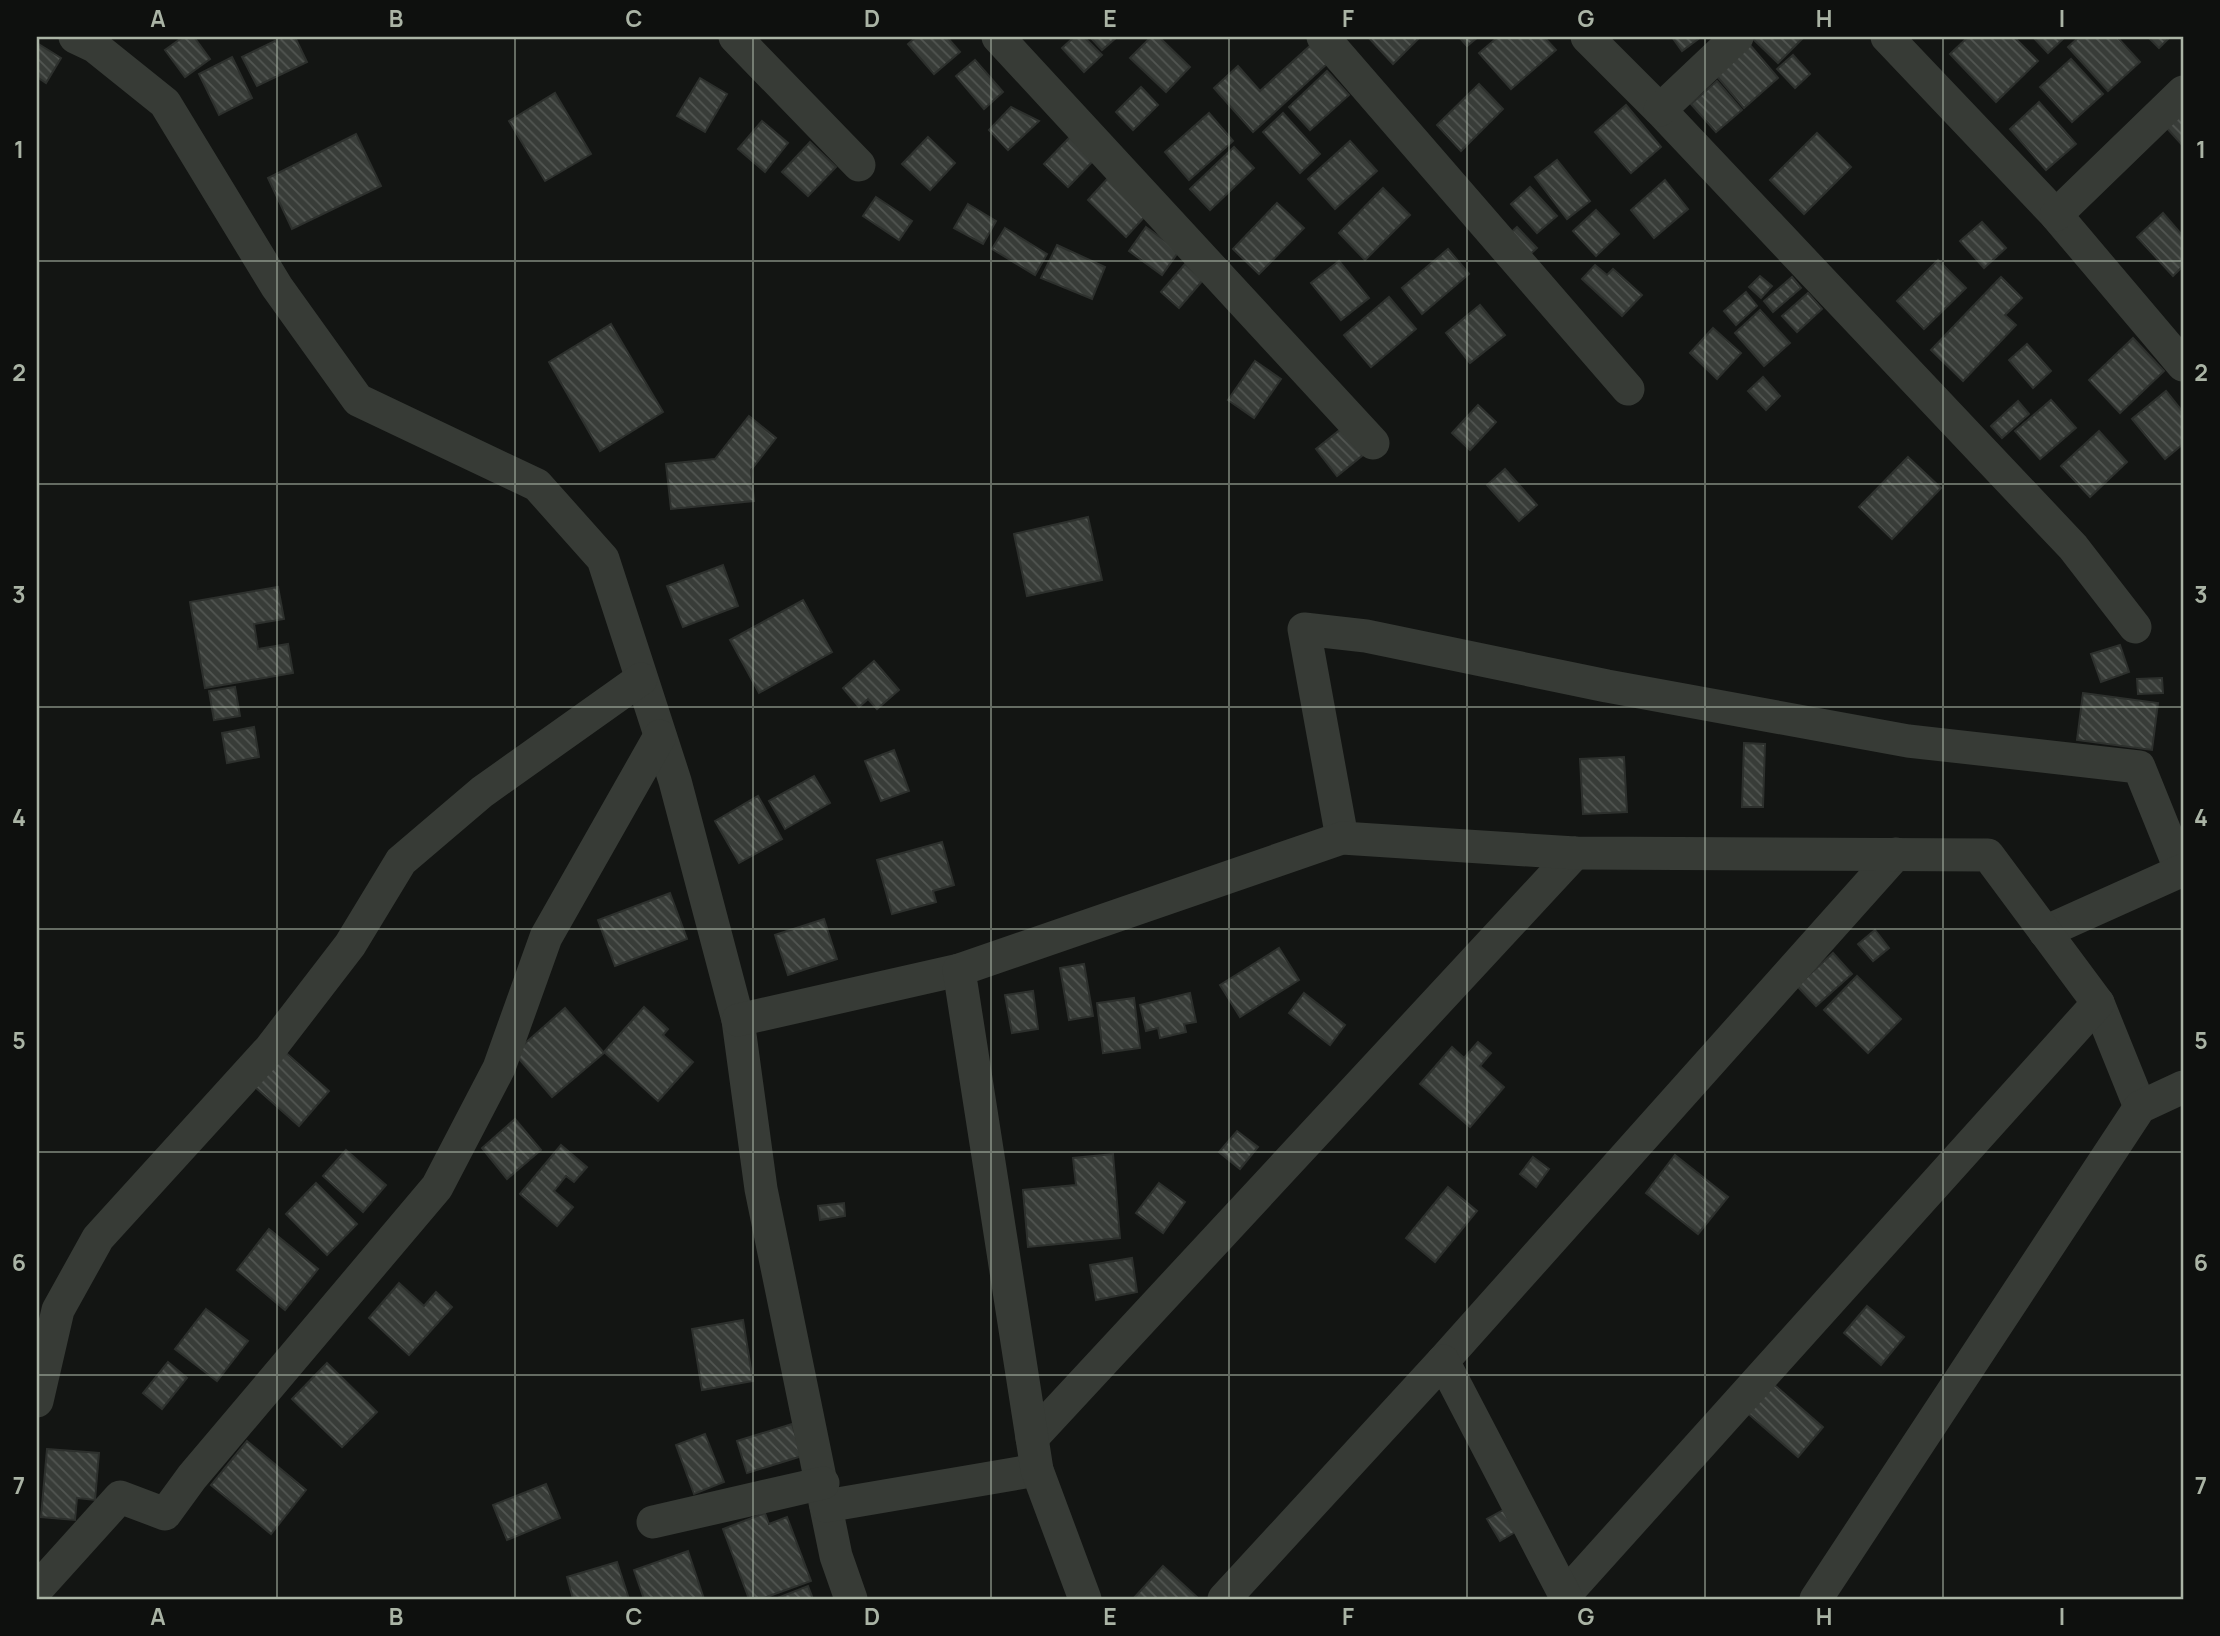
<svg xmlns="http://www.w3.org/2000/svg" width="2220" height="1636" font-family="Manrope,sans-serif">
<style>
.building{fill:url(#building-back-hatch);stroke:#2d302d;stroke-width:2}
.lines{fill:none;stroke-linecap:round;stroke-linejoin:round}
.street{stroke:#373b36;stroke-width:33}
.grid{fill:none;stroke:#aab4a5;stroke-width:2;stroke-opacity:0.55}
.neatline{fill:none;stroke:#aab4a5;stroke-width:2.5}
.grid-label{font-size:23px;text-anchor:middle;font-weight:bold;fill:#aab4a5}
</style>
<defs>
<pattern id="building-back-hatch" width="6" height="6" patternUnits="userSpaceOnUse" patternTransform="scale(1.75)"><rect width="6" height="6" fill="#383c38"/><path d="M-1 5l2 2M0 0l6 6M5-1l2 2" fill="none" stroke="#525652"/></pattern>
</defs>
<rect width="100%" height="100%" fill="#131513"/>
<g class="building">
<polygon points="183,37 194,37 210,59 185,77 165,50"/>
<polygon points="283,37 295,37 307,62 257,86 242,57"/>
<polygon points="916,37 947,37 960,52 934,74 908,44"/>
<polygon points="1074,37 1084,37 1102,55 1084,72 1062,48"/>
<polygon points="1090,37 1117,37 1102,50"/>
<polygon points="1151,37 1159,37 1190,67 1166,92 1130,58"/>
<polygon points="1368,37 1420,37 1393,64"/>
<polygon points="1459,37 1478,37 1467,46"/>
<polygon points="1498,37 1544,37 1556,50 1511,89 1479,53"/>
<polygon points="1672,37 1701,37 1682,51"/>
<polygon points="1751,37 1804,37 1778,63"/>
<polygon points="1968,37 2014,37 2038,61 1996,102 1950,54"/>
<polygon points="2033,37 2065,37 2048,53"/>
<polygon points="2079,37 2117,37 2140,62 2108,91 2068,47"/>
<polygon points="2148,37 2170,37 2159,48"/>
<polygon points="37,43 61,58 46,83 37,77"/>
<polygon points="1312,44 1328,63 1253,132 1214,88 1238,66 1260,91"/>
<polygon points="1750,45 1778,78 1744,108 1715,74"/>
<polygon points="1793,55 1810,74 1795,88 1777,69"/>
<polygon points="232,57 252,98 219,115 199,74"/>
<polygon points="2071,59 2103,94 2072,122 2040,87"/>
<polygon points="975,60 1003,92 984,109 956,76"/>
<polygon points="1327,71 1349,95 1310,130 1289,107"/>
<polygon points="700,78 727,94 705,132 677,116"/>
<polygon points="1717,81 1742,110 1716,132 1691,104"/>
<polygon points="1479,84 1503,109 1461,151 1437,125"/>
<polygon points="1141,87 1158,105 1133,130 1116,112"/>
<polygon points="555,93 591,154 545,181 509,121"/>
<polygon points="2039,102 2076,144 2046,170 2010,129"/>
<polygon points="1626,105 1661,147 1631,173 1595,132"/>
<polygon points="1011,107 1039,121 1008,150 989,130"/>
<polygon points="2183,109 2183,146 2165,126"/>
<polygon points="1209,113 1233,141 1189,180 1165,152"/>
<polygon points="1283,113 1320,154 1300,173 1263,132"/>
<polygon points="762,121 788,143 765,172 738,149"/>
<polygon points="1817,133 1851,167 1804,214 1770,180"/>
<polygon points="356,134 381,186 292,229 268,178"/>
<polygon points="928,137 955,163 930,190 902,164"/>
<polygon points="1070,137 1094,160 1068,187 1044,164"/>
<polygon points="1350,141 1377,171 1335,209 1308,179"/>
<polygon points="810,142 836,167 808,196 782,172"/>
<polygon points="1234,147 1254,168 1210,210 1190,189"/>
<polygon points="1557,160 1590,201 1567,219 1535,177"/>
<polygon points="1109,177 1147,214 1126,237 1088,200"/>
<polygon points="1665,180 1688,209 1654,238 1631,210"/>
<polygon points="1530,187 1557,216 1537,233 1511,204"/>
<polygon points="1383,188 1410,215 1365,260 1339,233"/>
<polygon points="876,197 912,221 899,240 863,216"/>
<polygon points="1277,203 1304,228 1259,274 1233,249"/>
<polygon points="968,204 996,221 983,244 954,228"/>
<polygon points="1596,210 1619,234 1596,256 1573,231"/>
<polygon points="2163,213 2183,236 2183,266 2173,276 2137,237"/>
<polygon points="1982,222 2006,248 1984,268 1960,241"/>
<polygon points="1146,227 1179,251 1162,275 1129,251"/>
<polygon points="1517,227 1537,248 1527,257 1507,236"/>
<polygon points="1005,228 1047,254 1035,275 992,249"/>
<polygon points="1057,245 1105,267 1092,299 1041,278"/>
<polygon points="1448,249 1469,274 1422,314 1402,288"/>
<polygon points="1938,260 1966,288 1924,329 1897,301"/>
<polygon points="1339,261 1369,298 1341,320 1311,283"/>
<polygon points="1185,264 1203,280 1179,308 1161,292"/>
<polygon points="1595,265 1607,275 1613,269 1642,295 1622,316 1582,279"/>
<polygon points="1760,276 1772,286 1761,298 1749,287"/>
<polygon points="1792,277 1801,288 1773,312 1764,301"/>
<polygon points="2001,277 2022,298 2005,315 2016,325 1963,381 1931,350"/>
<polygon points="1746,292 1757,306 1736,325 1724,311"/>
<polygon points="1808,293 1822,309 1797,332 1782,316"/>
<polygon points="1389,297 1416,329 1371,367 1344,335"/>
<polygon points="1480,305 1505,335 1470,363 1446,333"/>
<polygon points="1760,310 1790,343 1764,366 1735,333"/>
<polygon points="611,324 663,412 600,451 549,362"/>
<polygon points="1713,328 1741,353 1717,379 1690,353"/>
<polygon points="2133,338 2164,371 2120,413 2089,380"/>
<polygon points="2027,344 2051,371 2033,388 2009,360"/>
<polygon points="1255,361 1281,379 1254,418 1228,400"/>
<polygon points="1763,377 1780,396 1766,410 1748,391"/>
<polygon points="2166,391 2183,412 2183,444 2165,459 2132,419"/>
<polygon points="2051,400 2076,428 2040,459 2015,431"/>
<polygon points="2018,401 2029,414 2002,438 1991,426"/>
<polygon points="1478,405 1496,422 1470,450 1452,433"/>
<polygon points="749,416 776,438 751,470 754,501 671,509 666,464 715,459"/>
<polygon points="1341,429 1363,455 1337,476 1316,449"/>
<polygon points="2099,431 2127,462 2090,497 2061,466"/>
<polygon points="1908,457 1941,488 1892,539 1859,507"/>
<polygon points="1505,469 1537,505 1519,521 1487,485"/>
<polygon points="1088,517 1102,580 1027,596 1014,534"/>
<polygon points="723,565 738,606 683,627 667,586"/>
<polygon points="278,587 284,619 254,624 258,649 288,644 293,673 205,688 190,602"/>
<polygon points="803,600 832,652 759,693 730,640"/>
<polygon points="2120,645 2129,672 2101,682 2091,654"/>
<polygon points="874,661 899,690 877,709 868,699 859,707 843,688"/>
<polygon points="2162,678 2163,693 2138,694 2137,679"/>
<polygon points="235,687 240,716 214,720 209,691"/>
<polygon points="2083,693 2158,703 2152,750 2077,740"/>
<polygon points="254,727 259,757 227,763 222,733"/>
<polygon points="1744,743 1765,744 1763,807 1742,807"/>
<polygon points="894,750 909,791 881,801 865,761"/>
<polygon points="1624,757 1627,812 1583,814 1580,759"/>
<polygon points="814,776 830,803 785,829 769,801"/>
<polygon points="758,796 782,839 739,863 715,821"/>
<polygon points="942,842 954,885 933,891 936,902 892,914 877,860"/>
<polygon points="670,893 687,939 615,966 598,920"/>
<polygon points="824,919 837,959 788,975 775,935"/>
<polygon points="1875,930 1889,948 1873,961 1858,944"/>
<polygon points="1279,948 1299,980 1240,1017 1220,985"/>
<polygon points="1833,953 1852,974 1816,1006 1797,986"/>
<polygon points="1084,964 1093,1016 1069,1020 1060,968"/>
<polygon points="1857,976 1901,1019 1868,1053 1824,1010"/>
<polygon points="1033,991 1038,1029 1012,1033 1005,995"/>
<polygon points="1190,993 1196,1022 1184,1024 1186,1032 1160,1038 1158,1028 1146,1031 1140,1005"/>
<polygon points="1304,993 1345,1025 1330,1045 1289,1013"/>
<polygon points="1134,998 1140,1048 1103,1053 1097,1003"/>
<polygon points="644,1007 668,1029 663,1035 693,1062 658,1101 604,1052"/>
<polygon points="565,1008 604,1053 552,1097 514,1053"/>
<polygon points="1478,1042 1491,1053 1480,1066 1504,1087 1470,1127 1420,1084 1452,1047 1464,1058"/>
<polygon points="285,1052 329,1091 299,1126 255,1087"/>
<polygon points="515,1119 541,1150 507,1179 482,1148"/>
<polygon points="1237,1131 1258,1147 1240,1169 1219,1152"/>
<polygon points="561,1145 587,1167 574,1182 566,1176 554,1191 573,1207 557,1226 520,1194"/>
<polygon points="346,1150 386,1185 363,1212 323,1176"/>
<polygon points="1113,1154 1120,1238 1028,1247 1023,1190 1076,1185 1073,1158"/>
<polygon points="1675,1155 1728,1197 1698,1234 1646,1193"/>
<polygon points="1533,1157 1549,1169 1536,1187 1520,1174"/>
<polygon points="316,1183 357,1224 327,1255 286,1214"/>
<polygon points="1159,1183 1185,1202 1163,1233 1136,1213"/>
<polygon points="1448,1187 1477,1211 1435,1262 1406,1238"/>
<polygon points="844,1203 845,1216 820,1220 818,1206"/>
<polygon points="269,1229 318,1269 285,1310 237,1270"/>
<polygon points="1132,1258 1137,1292 1096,1300 1090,1265"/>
<polygon points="399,1283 424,1306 436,1292 452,1307 409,1355 369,1318"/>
<polygon points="1867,1306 1904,1337 1881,1365 1844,1333"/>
<polygon points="206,1309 248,1341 217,1381 175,1349"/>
<polygon points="743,1320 753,1381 702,1390 692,1329"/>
<polygon points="168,1362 187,1378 162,1409 143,1393"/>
<polygon points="327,1363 377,1412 342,1447 292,1399"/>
<polygon points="1771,1382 1823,1427 1798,1457 1745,1411"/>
<polygon points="792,1424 802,1456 747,1473 737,1441"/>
<polygon points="705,1434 724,1482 694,1494 676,1445"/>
<polygon points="247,1441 306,1490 271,1534 211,1485"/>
<polygon points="47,1449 99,1453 95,1500 77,1498 75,1520 41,1517"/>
<polygon points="546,1484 560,1518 507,1540 493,1505"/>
<polygon points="1505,1509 1517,1531 1500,1541 1487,1519"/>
<polygon points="765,1513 769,1524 787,1517 811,1581 761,1599 749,1599 723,1529"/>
<polygon points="688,1551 704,1599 644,1599 634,1570"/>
<polygon points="617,1562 629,1599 573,1599 567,1577"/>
<polygon points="1163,1566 1198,1598 1197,1599 1133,1599"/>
<polygon points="808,1586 813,1599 775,1599"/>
</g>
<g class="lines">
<g class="street">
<polyline points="75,37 94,46 165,103 277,287 358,400 537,485 603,559 675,781 738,1020 761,1189 836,1556 851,1599"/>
<polyline points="735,37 859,165"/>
<polyline points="998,37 1373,443"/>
<polyline points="1323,37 1628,389"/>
<polyline points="1587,37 1660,110 2073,547 2135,627"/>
<polyline points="1887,37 2056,215 2183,365"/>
<polyline points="1660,110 1737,37"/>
<polyline points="2056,215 2183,92"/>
<polyline points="1342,838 1304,629 1366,636 1607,686 1908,741 2139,767 2181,871"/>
<polyline points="2045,932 2183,870"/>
<polyline points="2098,1003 2140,1107"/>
<polyline points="738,1020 959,970"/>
<polyline points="1443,1361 1896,854"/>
<polyline points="37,1401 58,1310 98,1238 270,1049 350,945 401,861 482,792 641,679"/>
<polyline points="1032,1438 1575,853"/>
<polyline points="826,1506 1037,1470"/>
<polyline points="653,1522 823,1483"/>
<polyline points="37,1589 120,1497 165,1514 192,1477 437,1187 499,1068 546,937 660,736"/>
<polyline points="1085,1599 1037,1470 959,970 1342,838 1575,853 1988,855 2098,1003 1565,1595"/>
<polyline points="1224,1599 1443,1361 1567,1599"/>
<polyline points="1816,1599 2140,1107 2183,1087"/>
</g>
</g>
<path class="grid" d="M277,37v1562M515,37v1562M753,37v1562M991,37v1562M1229,37v1562M1467,37v1562M1705,37v1562M1943,37v1562M37,261h2146M37,484h2146M37,707h2146M37,929h2146M37,1152h2146M37,1375h2146"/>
<rect width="2220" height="1636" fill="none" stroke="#0e100e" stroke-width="77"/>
<rect x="38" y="38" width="2144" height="1560" class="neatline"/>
<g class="grid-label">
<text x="158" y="27">A</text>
<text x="396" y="27">B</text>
<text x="634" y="27">C</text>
<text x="872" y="27">D</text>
<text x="1110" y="27">E</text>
<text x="1348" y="27">F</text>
<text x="1586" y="27">G</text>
<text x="1824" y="27">H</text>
<text x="2062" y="27">I</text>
<text x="19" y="158">1</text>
<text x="2201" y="158">1</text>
<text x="19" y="381">2</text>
<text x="2201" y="381">2</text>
<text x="19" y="603">3</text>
<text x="2201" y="603">3</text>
<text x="19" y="826">4</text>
<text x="2201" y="826">4</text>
<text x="19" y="1049">5</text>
<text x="2201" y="1049">5</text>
<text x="19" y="1271">6</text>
<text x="2201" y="1271">6</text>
<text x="19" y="1494">7</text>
<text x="2201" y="1494">7</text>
<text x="158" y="1625">A</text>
<text x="396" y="1625">B</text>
<text x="634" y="1625">C</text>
<text x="872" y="1625">D</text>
<text x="1110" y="1625">E</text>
<text x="1348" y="1625">F</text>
<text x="1586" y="1625">G</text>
<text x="1824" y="1625">H</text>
<text x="2062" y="1625">I</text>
</g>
</svg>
